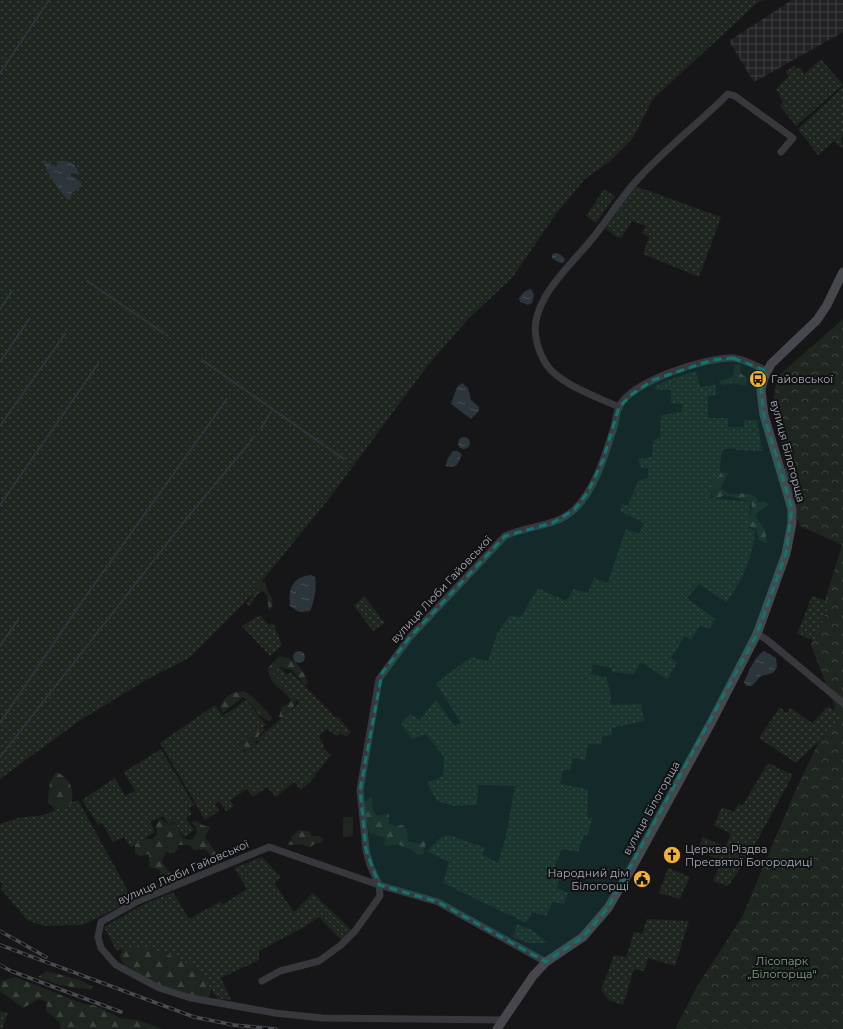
<svg xmlns="http://www.w3.org/2000/svg" width="843" height="1029" font-family="Montserrat,sans-serif">
<style>
.industrial{fill:url(#industrial-grid)}
.grass{fill:#1e261f}
.forest{fill:url(#forest-firs)}
.park{fill:url(#park-crowns)}
.garden{fill:url(#garden-dots)}
.water{fill:url(#water-ripples)}
.lines{fill:none;stroke-linecap:round;stroke-linejoin:round}
.stream{stroke:#2c353c;stroke-width:2}
.street{stroke:#37383d;stroke-width:7}
.secondary{stroke:#45474d;stroke-width:9}
.rail-casing{stroke:#4a4c52;stroke-width:3.5}
.rail{stroke:#111113;stroke-width:2;stroke-dasharray:6;stroke-linecap:butt}
.marked{fill:#0f766e;fill-opacity:0.2;stroke:#0f766e;stroke-width:3;stroke-dasharray:8 5;stroke-linejoin:round}
.labels{text-anchor:middle;stroke-width:4;stroke-linejoin:round;paint-order:stroke}
.poi-label{font-size:11px;fill:#a8adb8;stroke:#111113;text-anchor:start}
.street-label{font-size:11px;fill:#a8adb8;stroke:#111113}
.park-label{font-size:11px;fill:#7fa381;stroke:#111113}
</style>
<defs>
<pattern id="industrial-grid" width="8" height="8" patternUnits="userSpaceOnUse"><rect width="8" height="8" fill="#222225"/><path d="M0 4h8M4 0v8" fill="none" stroke="#3f3f43"/></pattern>
<pattern id="forest-firs" width="22" height="20" patternUnits="userSpaceOnUse"><rect width="22" height="20" fill="#1e261f"/><path d="M5 1l3.5 6h-7zM16 11l3.5 6h-7z" fill="#3c433d"/></pattern>
<pattern id="park-crowns" width="20" height="18" patternUnits="userSpaceOnUse"><rect width="20" height="18" fill="#1e261f"/><path d="M2 6a3 3 0 1 1 6 0M12 15a3 3 0 1 1 6 0" fill="none" stroke="#3c433d"/></pattern>
<pattern id="garden-dots" width="8" height="8" patternUnits="userSpaceOnUse"><rect width="8" height="8" fill="#1e261f"/><path d="M2 2h.1M6 6h.1" fill="none" stroke="#3c433d" stroke-width="1.8" stroke-linecap="round"/></pattern>
<pattern id="water-ripples" width="26" height="14" patternUnits="userSpaceOnUse"><rect width="26" height="14" fill="#2c353c"/><path d="M2 4q2-2 4 0t4 0M15 11q2-2 4 0t4 0" fill="none" stroke="#485056"/></pattern>
</defs>
<rect width="100%" height="100%" fill="#161618"/>
<polygon class="industrial" points="792,0 843,0 843,32 754,82 729,41"/>
<polygon class="grass" points="343,817 353,817 353,836 343,837"/>
<g class="forest">
<polygon points="735,364 739,364 741,366 740,373 747,378 746,386 731,383 723,385 718,382 733,376"/>
<path d="M722,472l6,1 -8,17 3,-1 5,5c12,0 27,-4 31,9l5,-2 5,4 -12,8 -1,4 9,13 2,13 -8,-3 -3,-11 -8,-3 4,-19 -1,-5 -26,-7 -11,5 -3,-9 1,-11z"/>
<path d="M259,581l7,2c-1,12 13,15 3,28l-2,-17 -5,-3 -5,3 -7,12 -3,-2z"/>
<path d="M278,657c15,-2 26,13 30,26l-3,2 -13,-15 -12,-3 -5,3 21,23c1,12 -4,17 -13,24h-4l3,-11 5,-1 4,-4c-8,-13 -22,-16 -23,-33z"/>
<path d="M244,691l9,6 19,20 -2,4c-12,-3 -17,-17 -27,-24l-20,16 -3,-5c4,-12 11,-16 24,-17z"/>
<path d="M260,728l6,1 -7,6 -6,14c-5,1 -11,2 -14,-2l4,-11z"/>
<path d="M56,772c16,7 17,17 16,33l-11,8 -6,-3 -7,-9 2,-19z"/>
<path d="M372,797l1,14 4,5 12,-2v10l7,2 7,-1 4,5 1,11 11,3 5,-4 2,4 -3,10 -5,1 -6,-5 -15,-6 -8,2 -5,-1 2,-6 -17,-7c-1,-11 -13,-30 3,-35z"/>
<path d="M160,819l9,6 6,-2 8,15 6,2 4,-1 4,-7 -1,-5 -6,-5 7,-1 5,4 8,2 -5,11 17,22 -3,5 -7,4 1,-10 -8,-10 -11,1 -5,-5h-11v4l-4,4 -8,-1 -4,9c5,10 10,18 22,18l-24,13 -12,-1v-5l6,1 7,-3 -1,-14 -11,-3v-13l-8,2 -6,-2v-9l6,-6h11l5,-5 -1,-8z"/>
<polygon points="299,830 309,831 312,836 320,836 323,839 321,843 316,843 310,847 300,844 288,845 288,842 292,840 291,837"/>
<path d="M131,945l25,4 37,14 19,22 -3,13c-25,-1 -65,-14 -84,-31 -2,-3 -4,-8 -5,-11l4,-9z"/>
<polygon points="47,971 80,980 93,987 92,990 59,985 38,977"/>
<polygon points="15,977 81,1003 96,1006 120,1018 138,1020 162,1029 60,1029 61,1025 55,1018 46,1011 47,1002 39,999 23,1008 0,991 1,981"/>
</g>
<polygon class="park" points="843,319 843,1029 675,1029 698,985 742,917 793,796 835,707 811,645 842,545 800,526 791,498 773,405 777,377"/>
<g class="garden">
<polygon points="0,0 763,0 757,3 653,99 633,138 609,162 585,179 556,214 512,278 468,319 428,365 328,500 244,603 189,658 146,680 79,721 0,779"/>
<polygon points="821,59 843,85 796,126 780,106 783,102 776,89 788,77 786,71 794,66 796,69 800,67 804,74"/>
<polygon points="843,87 843,136 841,138 843,149 834,141 818,155 798,129"/>
<polygon points="635,186 721,217 699,277 643,254 649,237 642,233 646,226 632,221 621,238 616,237 605,228"/>
<polygon points="604,189 615,196 596,223 586,216"/>
<path d="M696,371l4,16 16,-2v10l-8,1v22h20v9h16v-7h13l5,31 -26,-1 -1,-2 -13,2 -3,29 -7,1 -2,18 40,4 -1,26 6,3c-2,26 -13,51 -29,71l-27,-18 -12,14 28,21 -5,10 -10,-3 -9,14 -6,-4 -14,22 6,5 -10,16 -26,-17 -7,12 -22,-2 -1,-4 -18,-4 -2,10 15,3 5,17 -1,11 31,-1 3,17 -32,7v7l-10,2v7h-14l-3,16 -12,-2 -3,12h-7l-3,14 28,5 -1,28 5,1 -4,17h-4l-6,17 -16,-3 -8,19 8,2 -5,18 11,5 -4,11 -11,-2 -7,14 -14,-4 -6,11 -83,-40 6,-21 -22,-11 13,-13 9,-3 36,13 -3,6 16,9 8,-28 9,-49 -37,-1 -1,20 -23,1 -17,-5 -10,-18 16,-7 1,-19 -18,-23 -14,5 -11,-15 9,-10 10,6 16,-20 18,26 7,-3 -25,-40 35,-26 17,4 9,-27 12,-18 12,1 17,-29 28,13 8,-12 14,4 6,-15 14,5 18,-54 13,5 5,-11 -24,-12 2,-7 6,2 10,-25 10,-3v-10h-7l-3,-9 14,-2 1,-16 7,-4 1,-22 21,-3 1,-8 -12,-1v-13h-15l-2,-3 14,-7z"/>
<polygon points="364,596 385,623 373,631 354,606"/>
<polygon points="812,596 830,602 815,641 797,634"/>
<polygon points="260,615 268,625 273,623 282,645 270,656 242,626"/>
<polygon points="278,665 287,675 291,672 336,718 338,717 351,732 346,737 341,733 337,736 327,729 319,736 324,745 323,748 331,755 310,782 301,790 294,782 276,797 267,787 253,797 247,789 230,800 234,806 226,811 219,801 215,804 219,811 205,820 160,743 215,705 223,716 246,700 266,725 239,744 244,752 259,742 257,739 299,703 271,671"/>
<polygon points="828,706 843,718 796,763 759,738 780,707 786,713 791,708 812,723"/>
<polygon points="161,749 194,805 189,808 192,814 186,818 194,830 184,837 174,821 169,825 163,816 150,822 155,832 131,847 124,837 113,842 102,823 98,825 82,800 115,778 125,796 135,791 124,772"/>
<polygon points="768,763 793,775 747,859 728,886 713,881 722,861 697,850 703,837 725,847 731,834 714,825 722,807 734,812 739,803 742,806"/>
<polygon points="78,800 133,900 83,925 44,926 27,920 1,889 2,882 0,883 0,824 18,818 44,815"/>
<polygon points="262,857 281,877 274,883 294,912 313,893 351,930 342,941 319,917 304,927 259,951 259,960 221,978 231,1000 218,999 198,969 176,958 150,948 116,950 104,927 142,905 173,892 189,919 221,901 222,905 247,889 234,868"/>
<polygon points="668,868 690,877 680,899 659,893"/>
<polygon points="647,919 689,921 675,966 648,958 644,971 634,969 623,1005 609,1000 601,990 614,955 626,957 634,932 642,934"/>
<polygon points="517,924 532,930 548,943 528,943 513,937"/>
<polygon points="0,1011 8,1013 2,1029 0,1029"/>
</g>
<g class="water">
<path d="M43,160l13,7 3,-6c12,0 16,1 20,13l-12,-1 14,9v4l-9,7 -3,7c-9,-7 -24,-30 -26,-40z"/>
<polygon points="555,253 560,254 565,259 564,262 560,263 552,258 552,255"/>
<path d="M531,289l3,6 -2,8 -4,2 -8,-3 -1,-4c4,-5 6,-8 12,-9z"/>
<polygon points="462,383 468,388 471,400 479,407 479,411 471,419 451,404 457,387"/>
<circle cx="464" cy="443" r="6"/>
<polygon points="453,451 458,451 462,455 457,465 453,467 446,466 447,460"/>
<path d="M311,575l4,2c2,9 -1,26 -5,34l-11,1 -9,-6c-2,-17 2,-29 21,-31z"/>
<path d="M764,651l12,7 1,9 -4,6 -12,3 -9,10h-6l-2,-4c6,-12 9,-24 20,-31z"/>
<circle cx="299" cy="657" r="6"/>
</g>
<g class="lines">
<g class="stream">
<polyline points="0,73 49,0"/>
<polyline points="87,281 168,336"/>
<polyline points="0,309 12,291"/>
<polyline points="202,360 344,459"/>
<polyline points="0,362 30,318"/>
<polyline points="0,426 65,334"/>
<polyline points="261,428 271,412"/>
<polyline points="786,469 794,496"/>
<polyline points="0,505 98,364"/>
<polyline points="0,646 18,620"/>
<polyline points="0,723 81,603 227,399"/>
<polyline points="0,757 183,523 254,437"/>
</g>
<g class="street">
<path d="M619,407c-22,-10 -60,-23 -73,-43 -7,-11 -13,-29 -10,-43 6,-33 40,-61 60,-87 14,-18 26,-38 42,-55 28,-31 61,-56 90,-85l7,2 58,42 -12,14"/>
<polyline points="757,634 766,639 843,703"/>
<path d="M262,981l18,-10 39,-10 22,-16 14,-14 25,-35 -1,-11 -9,-20 -4,-15 -6,-60 19,-111 31,-42 95,-101c23,-11 50,-8 70,-27 21,-21 30,-54 39,-82 2,-6 2,-14 5,-20 12,-26 87,-50 114,-49 12,1 23,8 34,13"/>
<polyline points="504,1020 322,1018 275,1013 191,998 159,988 116,965 101,948 98,937 101,922 138,901 269,847 379,885 438,902 546,962"/>
</g>
<polyline class="secondary" points="497,1029 533,976 546,962 583,937 608,908 634,864 711,723 757,634 786,554 792,523 792,509 764,415 761,390 764,378 771,364 817,320 827,305 843,272"/>
<defs>
<g id="rail">
<polyline points="0,931 46,957"/>
<polyline points="0,945 194,1017 234,1025 276,1029"/>
<polyline points="0,965 11,971 121,1012"/>
</g>
</defs>
<use href="#rail" class="rail-casing"/>
<use href="#rail" class="rail"/>
</g>
<path class="marked" d="M733,358l34,13 -6,19 3,25 28,94 -6,45 -29,80 -149,274 -25,29 -37,25 -108,-60 -59,-17 -13,-35 -6,-60 22,-117 28,-36 95,-101 47,-13 22,-13 14,-18 15,-32 16,-53 13,-13 21,-14 59,-20z"/>
<defs>
<symbol id="bus-disc" viewBox="-11 -11 22 22"><circle r="9.5" fill="#f2b134" stroke="#111113"/><path d="M-5-6H5V4H4V6H2V4H-2V6H-4V4H-5ZM-3.5-4V0h7V-4ZM-3.5 1.2v1.5H-2V1.2ZM2 1.2v1.5H3.5V1.2Z" fill="#111"/></symbol>
<symbol id="church-disc" viewBox="-11 -11 22 22"><circle r="9.5" fill="#f2b134" stroke="#111113"/><path d="M-1.2-6h2.4v3.5h3.3v2.4h-3.3V6h-2.4V-.1h-3.3v-2.4h3.3Z" fill="#111"/></symbol>
<symbol id="civic-disc" viewBox="-11 -11 22 22"><circle r="9.5" fill="#f2b134" stroke="#111113"/><path d="M-.6-6.5H3V-4.5H.6V-3L4-1V1h2V6H-6V1h2V-1L-.6-3ZM-1.2 2.5V6h2.4V2.5Z" fill="#111"/></symbol>
</defs>
<g fill-rule="evenodd">
<use href="#bus-disc" x="748" y="369" width="20" height="20"/>
<use href="#church-disc" x="662" y="845" width="20" height="20"/>
<use href="#civic-disc" x="632" y="869" width="20" height="20"/>
</g>
<g class="labels">
<g class="poi-label">
<text x="771" y="383">Гайовської</text>
<text x="685" y="853">Церква Різдва<tspan x="685" dy="13">Пресвятої Богородиці</tspan></text>
<text x="629" y="877" text-anchor="end">Народний дім<tspan x="629" dy="13">Білогорщі</tspan></text>
</g>
<g class="street-label">
<text transform="translate(788 451) rotate(75)" y="4">вулиця Білогорща</text>
<text transform="translate(441 589) rotate(-47)" y="4">вулиця Люби Гайовської</text>
<text transform="translate(651 808) rotate(-61)" y="4">вулиця Білогорща</text>
<text transform="translate(183 872) rotate(-24)" y="4">вулиця Люби Гайовської</text>
</g>
<g class="park-label">
<text x="782" y="965">Лісопарк<tspan x="782" dy="13">„Білогорща“</tspan></text>
</g>
</g>
</svg>
